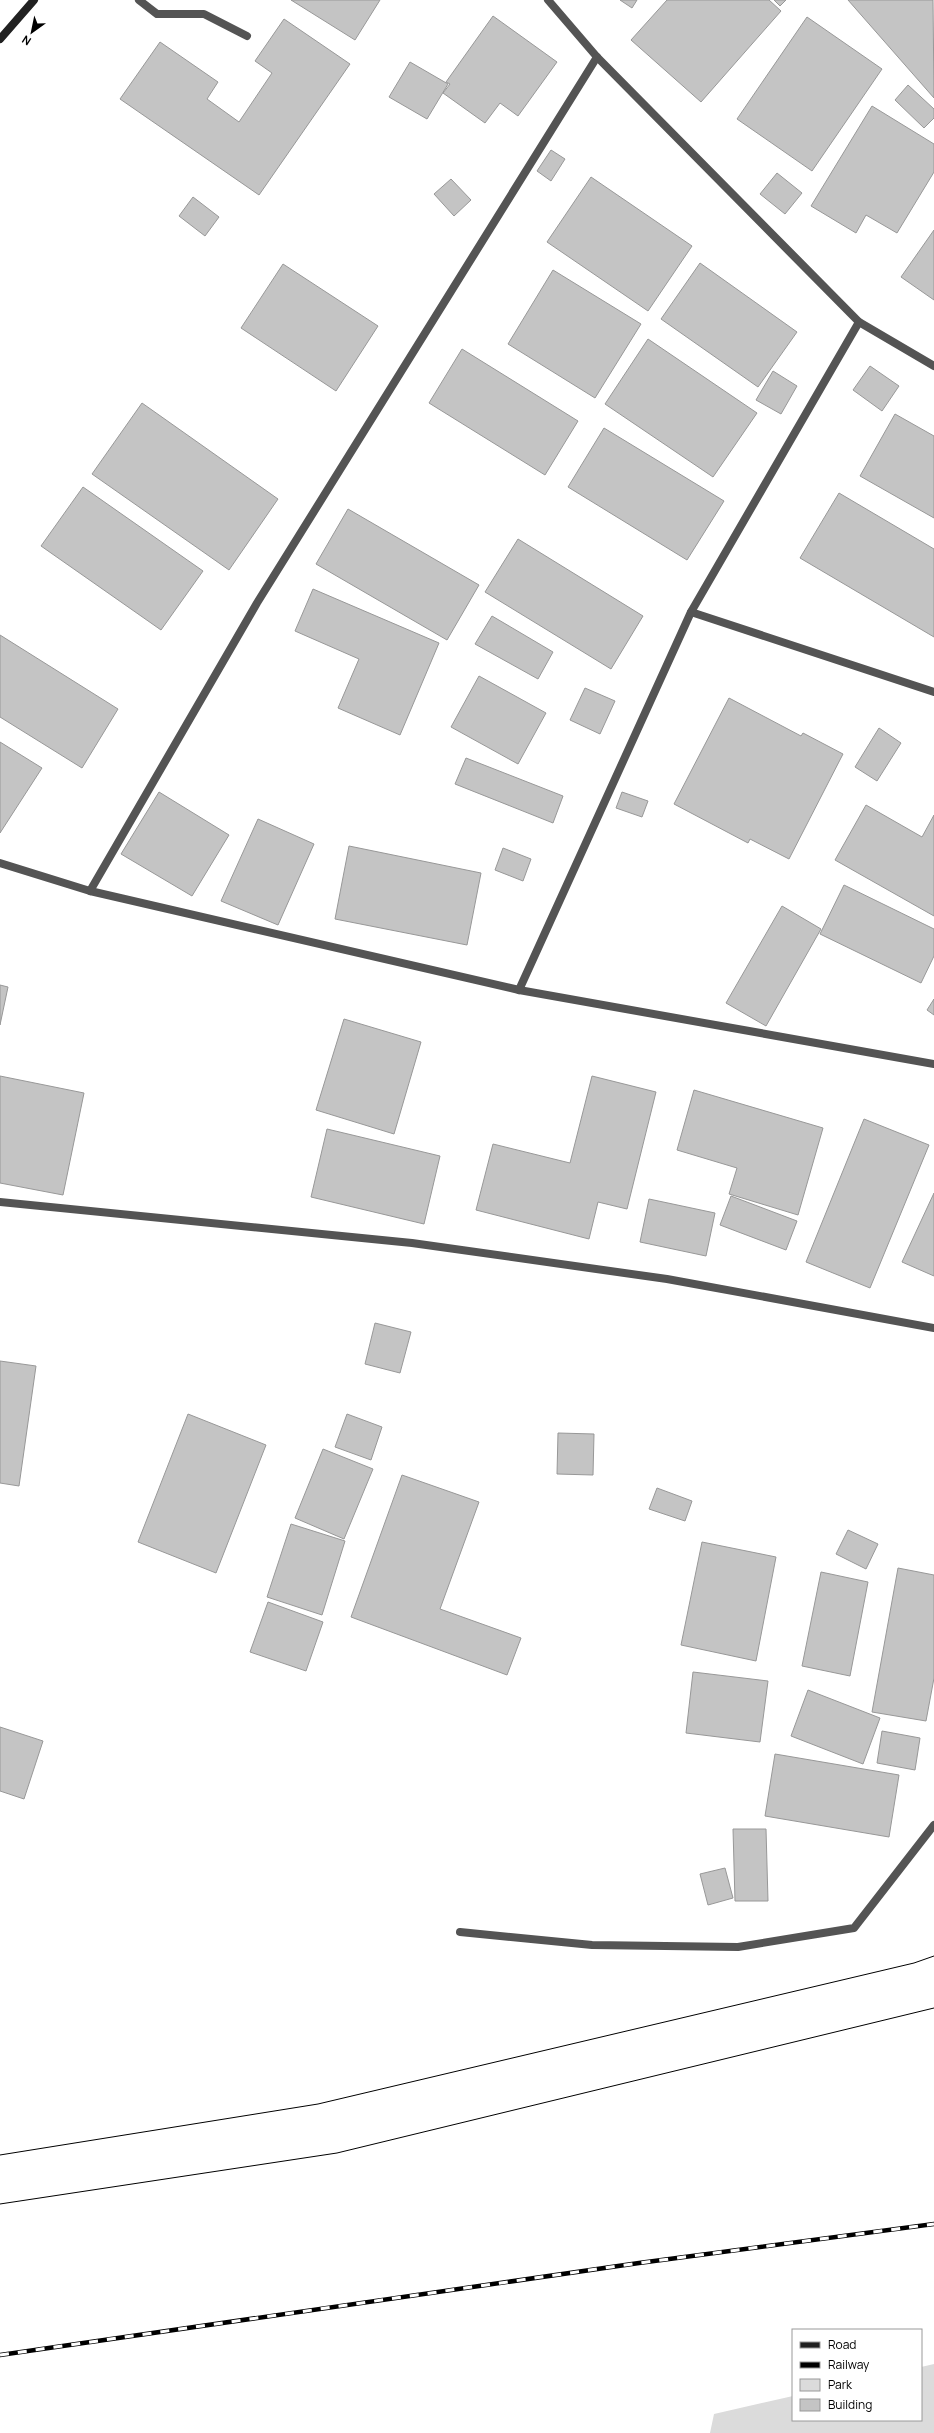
<svg xmlns="http://www.w3.org/2000/svg" width="934" height="2433" font-family="Manrope,sans-serif">
<style>
.green{fill:#dbdbdb}
.building{fill:#c4c4c4;stroke:#989898}
.lines{fill:none;stroke-linecap:round;stroke-linejoin:round}
.lane{stroke:#545454;stroke-width:8}
.street{stroke:#545454;stroke-width:8}
.secondary{stroke:#212121;stroke-width:8}
.tram{stroke:#000;stroke-width:1}
.rail-casing{stroke:#000;stroke-width:4.5}
.rail{stroke:#fff;stroke-width:3;stroke-dasharray:9;stroke-linecap:butt}
</style>
<rect width="100%" height="100%" fill="#fff"/>
<polygon class="green" points="934,2364 934,2433 710,2433 714,2414 793,2396 793,2420 921,2420 921,2367"/>
<g class="building">
<polygon points="291,0 380,0 355,40"/>
<polygon points="620,0 637,0 632,8"/>
<polygon points="667,0 769,0 781,11 701,102 631,40"/>
<polygon points="774,0 786,0 780,6"/>
<polygon points="848,0 933,0 934,98"/>
<polygon points="493,16 557,62 518,116 500,103 485,123 443,93 450,84 446,82"/>
<polygon points="807,17 882,69 812,171 737,119"/>
<polygon points="284,19 350,64 259,195 120,99 160,42 218,82 207,99 239,122 272,73 255,61"/>
<polygon points="410,62 448,84 427,119 389,97"/>
<polygon points="908,85 934,109 934,118 924,128 895,100"/>
<polygon points="872,106 934,144 934,172 897,233 866,215 856,233 811,206"/>
<polygon points="551,150 565,159 551,181 537,171"/>
<polygon points="777,173 802,193 785,214 760,194"/>
<polygon points="591,177 692,246 648,311 547,242"/>
<polygon points="451,179 471,200 454,216 434,194"/>
<polygon points="193,197 219,217 205,236 179,216"/>
<polygon points="934,230 934,300 901,277"/>
<polygon points="700,263 797,332 758,387 661,319"/>
<polygon points="283,264 378,326 336,391 241,328"/>
<polygon points="553,270 641,324 595,398 508,344"/>
<polygon points="648,339 757,413 713,477 605,404"/>
<polygon points="462,349 578,421 545,475 429,403"/>
<polygon points="870,366 899,386 882,411 853,390"/>
<polygon points="773,371 797,386 781,414 756,400"/>
<polygon points="142,403 278,499 229,570 92,474"/>
<polygon points="895,414 934,436 934,518 860,476"/>
<polygon points="604,428 724,501 687,560 568,487"/>
<polygon points="83,487 203,571 161,630 41,546"/>
<polygon points="839,493 934,549 934,637 800,558"/>
<polygon points="348,509 479,585 447,640 316,564"/>
<polygon points="518,539 643,616 611,669 485,592"/>
<polygon points="313,589 439,643 400,735 338,708 359,659 295,631"/>
<polygon points="492,616 553,652 538,679 475,644"/>
<polygon points="0,635 118,709 82,768 0,717"/>
<polygon points="479,676 546,713 518,764 451,727"/>
<polygon points="585,688 615,701 600,734 570,720"/>
<polygon points="729,698 801,736 803,733 843,754 789,859 750,839 748,843 674,804"/>
<polygon points="879,728 901,743 877,781 855,767"/>
<polygon points="0,742 42,768 0,833"/>
<polygon points="466,758 563,796 553,823 455,784"/>
<polygon points="159,792 229,835 192,896 121,854"/>
<polygon points="622,792 648,801 642,817 616,808"/>
<polygon points="866,805 922,837 934,815 934,916 835,860"/>
<polygon points="258,819 314,844 278,925 221,901"/>
<polygon points="349,846 481,873 467,945 335,919"/>
<polygon points="503,848 531,859 523,881 495,870"/>
<polygon points="844,885 934,929 934,956 921,983 820,934"/>
<polygon points="782,906 821,929 766,1026 726,1003"/>
<polygon points="0,985 8,987 0,1025"/>
<polygon points="934,999 934,1015 927,1010"/>
<polygon points="344,1019 421,1042 394,1134 316,1110"/>
<polygon points="0,1076 84,1093 63,1195 0,1183"/>
<polygon points="592,1076 656,1092 627,1209 598,1202 589,1239 476,1210 493,1144 570,1163"/>
<polygon points="694,1090 823,1128 798,1215 729,1194 737,1168 677,1150"/>
<polygon points="864,1119 929,1145 870,1288 806,1262"/>
<polygon points="327,1129 440,1156 424,1224 311,1197"/>
<polygon points="934,1193 934,1276 902,1262"/>
<polygon points="731,1196 797,1221 786,1250 720,1225"/>
<polygon points="649,1199 715,1213 706,1256 640,1242"/>
<polygon points="375,1323 411,1332 400,1373 365,1364"/>
<polygon points="0,1361 36,1366 19,1486 0,1483"/>
<polygon points="188,1414 266,1445 216,1573 138,1542"/>
<polygon points="347,1414 382,1427 371,1460 335,1447"/>
<polygon points="558,1433 594,1434 593,1475 557,1474"/>
<polygon points="323,1449 373,1469 344,1539 295,1518"/>
<polygon points="402,1475 479,1502 440,1609 521,1638 507,1675 351,1617"/>
<polygon points="657,1488 692,1501 685,1521 649,1509"/>
<polygon points="291,1524 345,1541 322,1615 267,1597"/>
<polygon points="848,1530 878,1544 866,1569 836,1554"/>
<polygon points="702,1542 776,1557 756,1661 681,1645"/>
<polygon points="898,1568 934,1575 934,1678 926,1721 872,1712"/>
<polygon points="821,1572 868,1582 850,1676 802,1666"/>
<polygon points="268,1602 323,1622 306,1671 250,1652"/>
<polygon points="693,1672 768,1681 760,1742 686,1733"/>
<polygon points="808,1690 880,1718 863,1764 791,1736"/>
<polygon points="0,1727 43,1741 24,1799 0,1791"/>
<polygon points="882,1731 920,1738 915,1770 877,1763"/>
<polygon points="775,1754 899,1775 889,1837 765,1816"/>
<polygon points="733,1829 766,1829 768,1901 735,1901"/>
<polygon points="725,1868 733,1898 708,1905 700,1874"/>
</g>
<g class="lines">
<polyline class="lane" points="139,0 157,14 204,14 247,36"/>
<g class="street">
<polyline points="548,0 597,57 859,322 934,366"/>
<polyline points="691,612 934,692"/>
<polyline points="0,863 90,891 519,990 934,1064"/>
<polyline points="90,891 257,603 597,57"/>
<polyline points="519,990 691,612 859,322"/>
<polyline points="0,1202 412,1243 667,1279 934,1328"/>
<polyline points="460,1932 592,1945 738,1947 854,1928 934,1825"/>
</g>
<polyline class="secondary" points="0,39 34,0"/>
<g class="tram">
<polyline points="0,2155 318,2104 914,1963 934,1956"/>
<polyline points="0,2204 337,2153 934,2008"/>
</g>
<defs>
<polyline id="rail" points="0,2355 639,2263 934,2224"/>
</defs>
<use href="#rail" class="rail-casing"/>
<use href="#rail" class="rail"/>
</g>
<rect x="792" y="2329" width="130" height="92" fill="#ffffff" stroke="#999999"/>
<rect x="800" y="2342" width="20" height="6" fill="#212121" stroke="#999999"/>
<text x="828" y="2349" font-size="12" fill="#000000">Road</text>
<rect x="800" y="2362" width="20" height="6" fill="#000000" stroke="#999999"/>
<text x="828" y="2369" font-size="12" fill="#000000">Railway</text>
<rect x="800" y="2379" width="20" height="12" fill="#dbdbdb" stroke="#999999"/>
<text x="828" y="2389" font-size="12" fill="#000000">Park</text>
<rect x="800" y="2399" width="20" height="12" fill="#c4c4c4" stroke="#999999"/>
<text x="828" y="2409" font-size="12" fill="#000000">Building</text>
<g transform="translate(32 32) rotate(213)" stroke="#ffffff" stroke-width="3" paint-order="stroke">
<path d="M0-3L7 15L0 10L-7 15Z" fill="#000000"/>
<text y="-6" font-size="11" font-weight="bold" text-anchor="middle" fill="#000000">N</text>
</g>
</svg>
